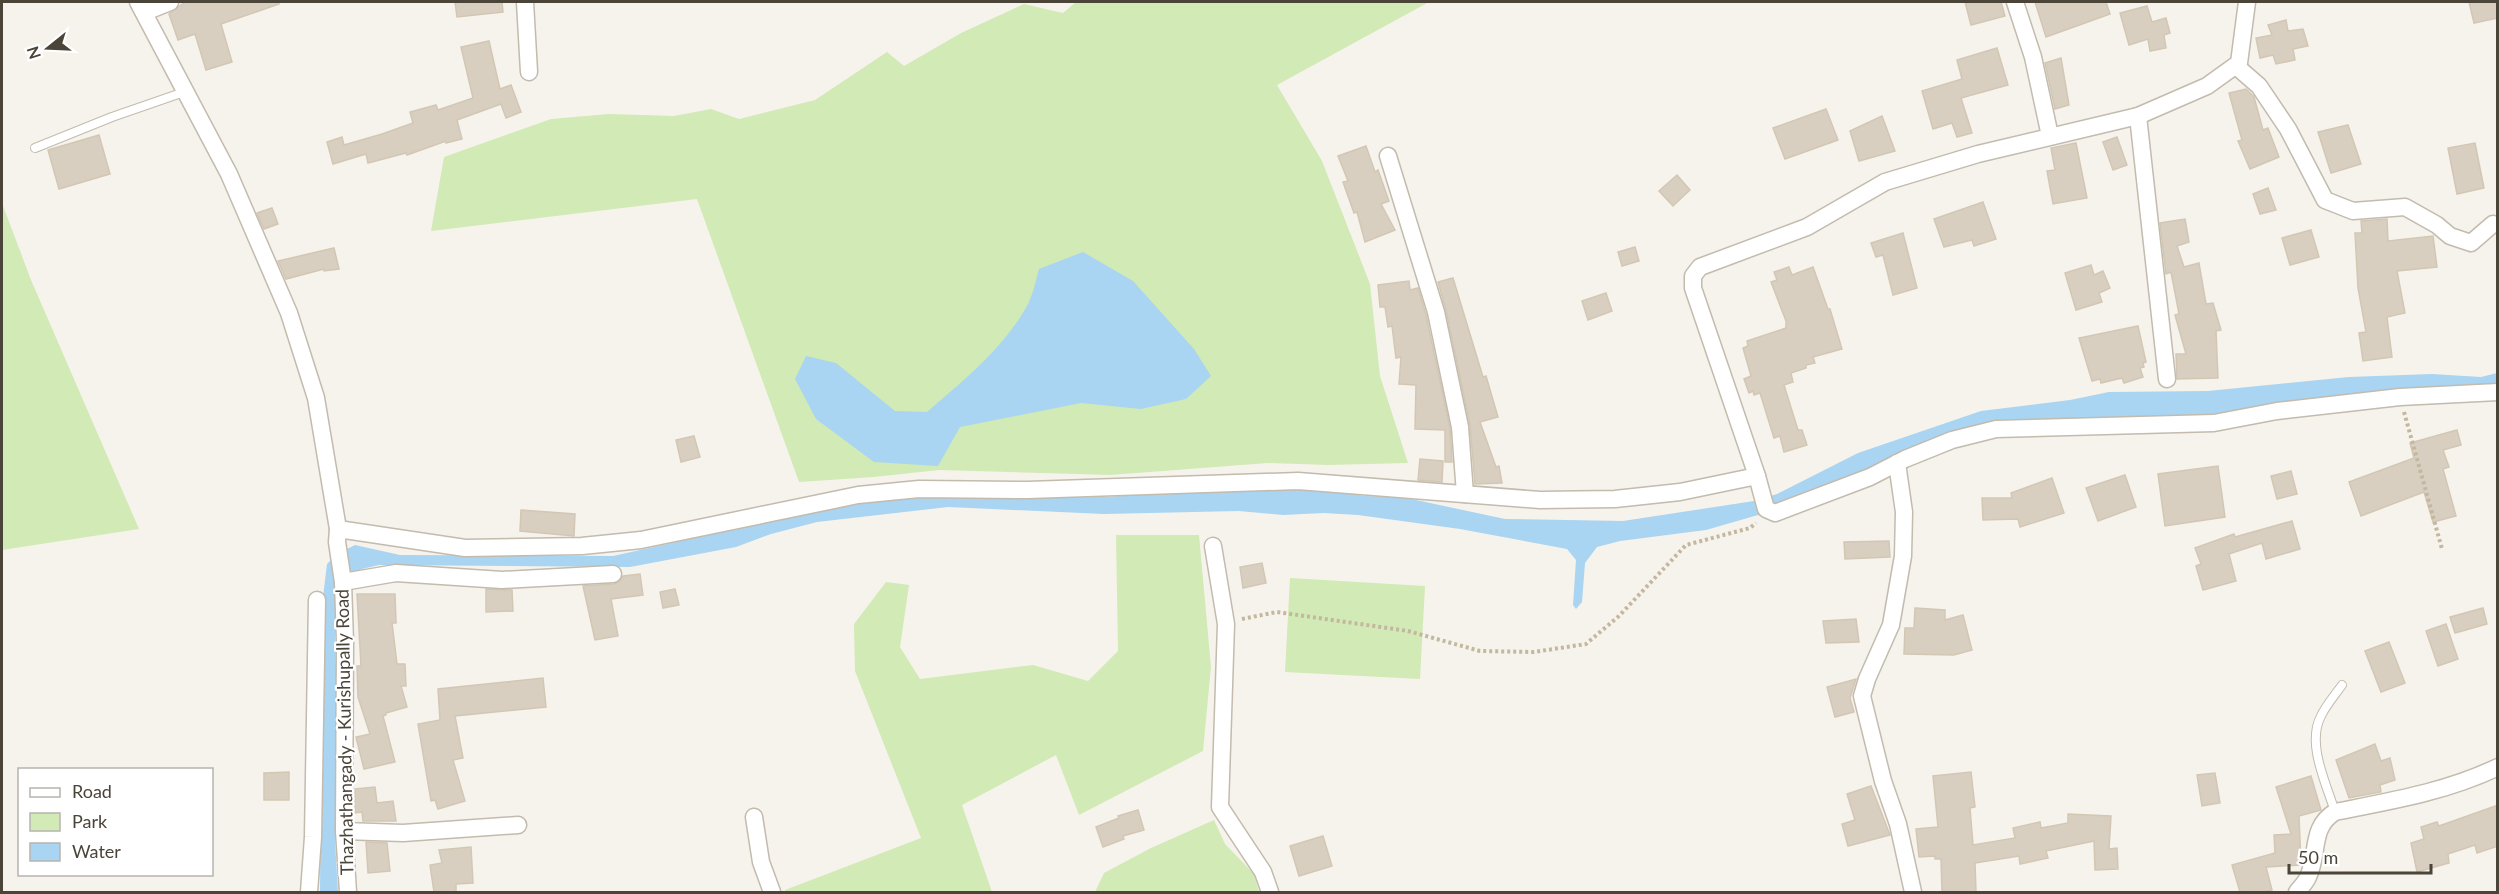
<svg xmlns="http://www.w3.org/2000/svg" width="2499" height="894" font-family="Lato,sans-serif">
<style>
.green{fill:#d2eab5}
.water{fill:#a9d4f2}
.building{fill:#d8cfc1;stroke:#d3c7b4;stroke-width:1.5}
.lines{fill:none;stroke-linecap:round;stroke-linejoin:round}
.service-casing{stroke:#c2bbae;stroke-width:10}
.minor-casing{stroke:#c2bbae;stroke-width:19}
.path{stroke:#c4b79f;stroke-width:4;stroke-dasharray:3 3;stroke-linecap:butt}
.service{stroke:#fff;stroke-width:8}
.minor{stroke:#fff;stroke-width:16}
.labels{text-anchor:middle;stroke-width:4.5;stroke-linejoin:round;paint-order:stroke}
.street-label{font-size:18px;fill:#4b4439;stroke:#fff}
</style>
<rect width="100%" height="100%" fill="#f6f3ec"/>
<g class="green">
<polygon points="1076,2 1429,2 1277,85 1322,161 1370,284 1380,376 1408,463 1328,465 1268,463 1110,475 939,470 874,477 799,482 697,199 431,231 444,157 551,119 609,114 674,116 711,109 739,119 815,100 887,52 904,66 961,33 1024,4 1063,13"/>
<polygon points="2,203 31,280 139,529 2,550"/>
<polygon points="1116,535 1199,535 1211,667 1203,751 1079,815 1056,755 962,805 992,892 785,892 785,890 921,838 855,671 854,624 886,582 909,585 900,647 920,679 1033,665 1088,681 1118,651"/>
<polygon points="1290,578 1425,586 1420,679 1285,672"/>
<polygon points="1214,820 1225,844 1254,874 1259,892 1095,892 1104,873 1151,848"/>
</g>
<g class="water">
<path d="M1083,252l50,29 61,68 17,27 -25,23 -45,10 -60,-6 -121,24 -22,39 -64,-4 -58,-43 -21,-40 11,-23 30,7 59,48 32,1c36,-31 78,-65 101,-108 5,-10 8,-24 11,-35z"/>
<polygon points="2497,373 2497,387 2234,416 2009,424 1765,513 1706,530 1620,541 1597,547 1585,563 1582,602 1576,609 1573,605 1576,560 1567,549 1460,529 1358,515 1324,513 1283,515 1239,511 1104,514 948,507 817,522 771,534 736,547 630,567 379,565 362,569 343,579 335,629 338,764 335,841 338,892 320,892 322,605 327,564 337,554 355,545 400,555 613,556 844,505 900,498 1107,497 1166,492 1268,488 1329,490 1365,496 1402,497 1505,519 1623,521 1754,501 1777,494 1858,453 1981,411 2070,400 2109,392 2208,391 2349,377 2432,374 2481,377"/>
</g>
<g class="building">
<polygon points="185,2 279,2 279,4 221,24 232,62 206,70 195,34 178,40 169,14"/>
<polygon points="455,2 502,2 503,12 457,17"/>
<polygon points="1965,2 2001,2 2005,16 1971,25"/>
<polygon points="2035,2 2106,2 2110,14 2046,37"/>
<polygon points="2469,2 2498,2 2498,18 2474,23"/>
<polygon points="2147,6 2152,22 2166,18 2170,33 2164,35 2166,48 2150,51 2148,39 2129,45 2120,13"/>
<polygon points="2286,20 2288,31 2303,29 2308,46 2293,49 2295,60 2276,64 2273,55 2260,58 2256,38 2272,35 2268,25"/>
<polygon points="489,41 500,89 511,85 521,112 506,118 501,104 457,120 462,139 446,143 446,141 407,155 406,153 368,163 366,154 333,164 327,142 342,137 344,145 382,134 413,123 410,112 436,105 438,110 473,98 461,47"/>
<polygon points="1997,48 2008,85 1961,98 1972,133 1957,137 1952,123 1933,129 1922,91 1962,79 1957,60"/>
<polygon points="2061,58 2069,105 2055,109 2045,63"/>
<polygon points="2246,89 2254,97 2263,130 2268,128 2279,157 2250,169 2238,141 2242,140 2229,93"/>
<polygon points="1826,109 1838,140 1785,159 1773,128"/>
<polygon points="1882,116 1895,151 1859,161 1850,131"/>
<polygon points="2348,125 2361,164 2331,173 2318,132"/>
<polygon points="99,135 110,174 59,189 48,150"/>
<polygon points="2117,137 2127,165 2113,170 2103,142"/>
<polygon points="2076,143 2087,198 2053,204 2047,171 2055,170 2051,148"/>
<polygon points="2475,143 2484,188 2457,194 2448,148"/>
<polygon points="1366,146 1375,172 1378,170 1389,201 1381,204 1395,230 1365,242 1357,212 1354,213 1343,182 1348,181 1338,156"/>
<polygon points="1677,175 1690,190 1673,206 1659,191"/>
<polygon points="2268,188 2276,210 2260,214 2253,194"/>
<polygon points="1983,202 1996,239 1974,246 1972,240 1944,247 1934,219"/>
<polygon points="272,208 278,224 264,229 257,213"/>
<polygon points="2185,219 2189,242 2177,246 2184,267 2199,263 2206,304 2213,303 2221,330 2216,331 2218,378 2177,379 2176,354 2186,354 2175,315 2179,314 2171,272 2166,274 2160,223"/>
<polygon points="2387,219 2388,241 2433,236 2437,267 2397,271 2405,313 2387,317 2392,357 2363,361 2359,333 2366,332 2358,288 2355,233 2362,233 2361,221"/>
<polygon points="2311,230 2319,257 2290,265 2282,238"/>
<polygon points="1903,233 1917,288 1893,295 1883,255 1876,257 1871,243"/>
<polygon points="1635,247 1639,261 1622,266 1618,252"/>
<polygon points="334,248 339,269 324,271 324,269 286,279 278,261"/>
<polygon points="2091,265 2094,275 2103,271 2110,288 2099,293 2102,302 2076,310 2065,273"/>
<polygon points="1789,267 1792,275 1813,267 1828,309 1830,309 1842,349 1813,357 1815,363 1806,365 1806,368 1791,373 1793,382 1784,385 1798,430 1802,430 1807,445 1784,452 1780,436 1774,438 1760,393 1754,395 1753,391 1749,393 1744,379 1751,376 1743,348 1748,346 1747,341 1786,328 1786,321 1771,282 1777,280 1774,272"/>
<polygon points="1453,278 1483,377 1486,376 1498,417 1480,422 1496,467 1499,466 1502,483 1475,484 1470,425 1446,310 1438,282"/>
<polygon points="1409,281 1410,290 1418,288 1426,315 1450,428 1452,462 1445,462 1445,430 1415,429 1416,385 1399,384 1401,357 1396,358 1392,326 1388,327 1385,307 1380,307 1378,285"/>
<polygon points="1606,293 1612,311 1588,320 1582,301"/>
<polygon points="2138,326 2146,362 2143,363 2144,367 2140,368 2143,377 2124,383 2122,378 2101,383 2100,379 2092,381 2079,338"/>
<polygon points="2457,430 2461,445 2443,450 2449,467 2443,469 2456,516 2433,522 2424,492 2361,516 2349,482 2414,458 2410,443"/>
<polygon points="694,436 700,457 681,462 676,440"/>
<polygon points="1420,459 1443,461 1442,482 1418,480"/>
<polygon points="2218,466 2225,517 2165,526 2158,474"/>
<polygon points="2291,471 2297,494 2277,499 2271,476"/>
<polygon points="2125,475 2136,507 2098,521 2086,488"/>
<polygon points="2052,478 2064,513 2020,527 2018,519 1983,520 1982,498 2012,498 2011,493"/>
<polygon points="521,510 575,514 574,536 520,531"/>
<polygon points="2292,521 2300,549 2266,559 2262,543 2229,554 2236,581 2203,590 2196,566 2201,564 2195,548 2234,534 2235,537"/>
<polygon points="1889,541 1890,557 1845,559 1844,542"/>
<polygon points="1262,563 1266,583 1243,588 1240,567"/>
<polygon points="640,574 643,595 611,599 618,636 595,640 583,586 614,584 619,582 623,576"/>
<polygon points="486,589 512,590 513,611 486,612"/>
<polygon points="675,589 679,605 663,608 660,592"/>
<polygon points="357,594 395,594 396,623 392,623 397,664 405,664 406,686 401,686 407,707 386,713 386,715 383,716 395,762 364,769 356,737 370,734 358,697 357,666 361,666"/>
<polygon points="1915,608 1945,610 1945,620 1963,615 1972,650 1954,655 1904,654 1905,628 1914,628"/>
<polygon points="2483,608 2487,624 2455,633 2450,617"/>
<polygon points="1856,619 1859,642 1826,643 1823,621"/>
<polygon points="2446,624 2458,659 2438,666 2426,631"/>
<polygon points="2389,642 2405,683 2381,692 2365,651"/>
<polygon points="543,678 546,707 455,716 463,758 453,760 465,801 438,809 435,800 431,801 418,724 440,720 438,689"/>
<polygon points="1856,679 1850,698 1854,712 1835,717 1827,687"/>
<polygon points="2375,744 2381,761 2390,758 2395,780 2380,785 2381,792 2349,798 2336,760"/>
<polygon points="289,772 289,800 264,800 264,773"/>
<polygon points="1971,772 1975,807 1970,808 1973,845 2015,838 2013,828 2040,822 2041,828 2068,823 2068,814 2111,816 2109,849 2117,848 2118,869 2095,870 2094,841 2046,851 2048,858 2020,864 2019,856 1975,863 1976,892 1942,892 1941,859 1935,859 1935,856 1919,857 1916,829 1938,827 1933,776"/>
<polygon points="2215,773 2220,803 2202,806 2197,775"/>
<polygon points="2311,776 2321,810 2299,816 2301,865 2266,867 2272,890 2263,892 2240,892 2232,865 2275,853 2274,835 2291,834 2276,787"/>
<polygon points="1871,786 1890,835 1848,846 1842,824 1855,820 1847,794"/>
<polygon points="375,787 377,803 393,801 396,821 363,821 362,812 355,813 355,789"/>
<polygon points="2498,805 2498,846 2477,853 2475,845 2448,854 2449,863 2417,872 2411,843 2424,839 2421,827 2437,822 2439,826"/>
<polygon points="1138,810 1144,830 1123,836 1124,839 1103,847 1096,827 1119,818 1118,816"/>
<polygon points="1323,836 1332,866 1299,876 1290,846"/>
<polygon points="366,842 387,843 390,871 368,873"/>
<polygon points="471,847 473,883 456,884 456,892 434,892 430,865 442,863 439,850"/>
</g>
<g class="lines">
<defs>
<g id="service">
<polyline points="35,148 112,117 187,91"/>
<path d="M2335,812c-8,-27 -29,-68 -14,-96 5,-11 14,-21 21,-31"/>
</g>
<g id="minor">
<polyline points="138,2 229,174 289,313 316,398 338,529 337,542 343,582 345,642 344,831 348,892"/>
<polyline points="525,2 529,72"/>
<polyline points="2015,2 2033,57 2050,136"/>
<polyline points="2247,2 2239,63 2207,86 2138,116 1978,154 1885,182 1807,227 1700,267 1693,276 1693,288 1757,476 1766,509 1775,513 1870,477 1905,459 1952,440 1996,429 2214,423 2277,411 2400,397 2498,392"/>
<polyline points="145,12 170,2"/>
<polyline points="2236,66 2259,86 2288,129 2325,200 2353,211 2405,207 2437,225 2450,236 2471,243 2493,224"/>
<polyline points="2138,116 2167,379"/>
<polyline points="1388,156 1436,312 1460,427 1465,494"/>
<polyline points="1897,463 1904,512 1903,556 1891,625 1867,679 1862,696 1883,781 1898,824 1913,892"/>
<polyline points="338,529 465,548 582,546 641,540 858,495 919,489 1028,490 1298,481 1540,500 1615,499 1680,492 1757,476"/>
<polyline points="1213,546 1226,624 1220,807 1263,872 1270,892"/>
<polyline points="343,582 396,573 502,580 613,574"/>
<polyline points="754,817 761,862 772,892"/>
<polyline points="344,831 403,833 518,825"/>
<polyline points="309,892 313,837 317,600"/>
<path d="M2297,892c4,-5 9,-10 11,-15 11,-23 2,-50 27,-65 55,-11 111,-20 163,-45"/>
</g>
</defs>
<use href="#service" class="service-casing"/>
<use href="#minor" class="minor-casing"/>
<g class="path">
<polyline points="2404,412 2442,549"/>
<polyline points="1242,619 1277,612 1408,631 1480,651 1534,652 1586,644 1619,616 1686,545 1750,528 1756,523"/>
</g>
<use href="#service" class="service"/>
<use href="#minor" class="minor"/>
</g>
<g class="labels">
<g class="street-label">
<text transform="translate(345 732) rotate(-91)" y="6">Thazhathangady - Kurishupally Road</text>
</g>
</g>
<rect width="2499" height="894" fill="none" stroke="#4b4439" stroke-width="6"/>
<rect x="18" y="768" width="195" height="108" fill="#ffffff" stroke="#b7b4b0" stroke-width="1.5"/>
<rect x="30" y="788" width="30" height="9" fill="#ffffff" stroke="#b7b4b0" stroke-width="1.5"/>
<text x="72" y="798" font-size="18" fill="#4b4439">Road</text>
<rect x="30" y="813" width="30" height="18" fill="#d2eab5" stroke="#b7b4b0" stroke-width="1.5"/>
<text x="72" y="828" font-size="18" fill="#4b4439">Park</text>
<rect x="30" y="843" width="30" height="18" fill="#a9d4f2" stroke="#b7b4b0" stroke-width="1.5"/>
<text x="72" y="858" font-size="18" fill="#4b4439">Water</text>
<g transform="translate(48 48) rotate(252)" stroke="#ffffff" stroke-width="4.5" paint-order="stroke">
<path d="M0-4.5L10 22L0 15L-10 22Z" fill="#4b4439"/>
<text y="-9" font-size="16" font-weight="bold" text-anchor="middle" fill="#4b4439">N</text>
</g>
<path d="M2289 864v9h142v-9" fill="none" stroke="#4b4439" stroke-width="3"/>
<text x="2298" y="864" font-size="18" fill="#4b4439" stroke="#ffffff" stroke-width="4.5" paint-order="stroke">50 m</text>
</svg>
